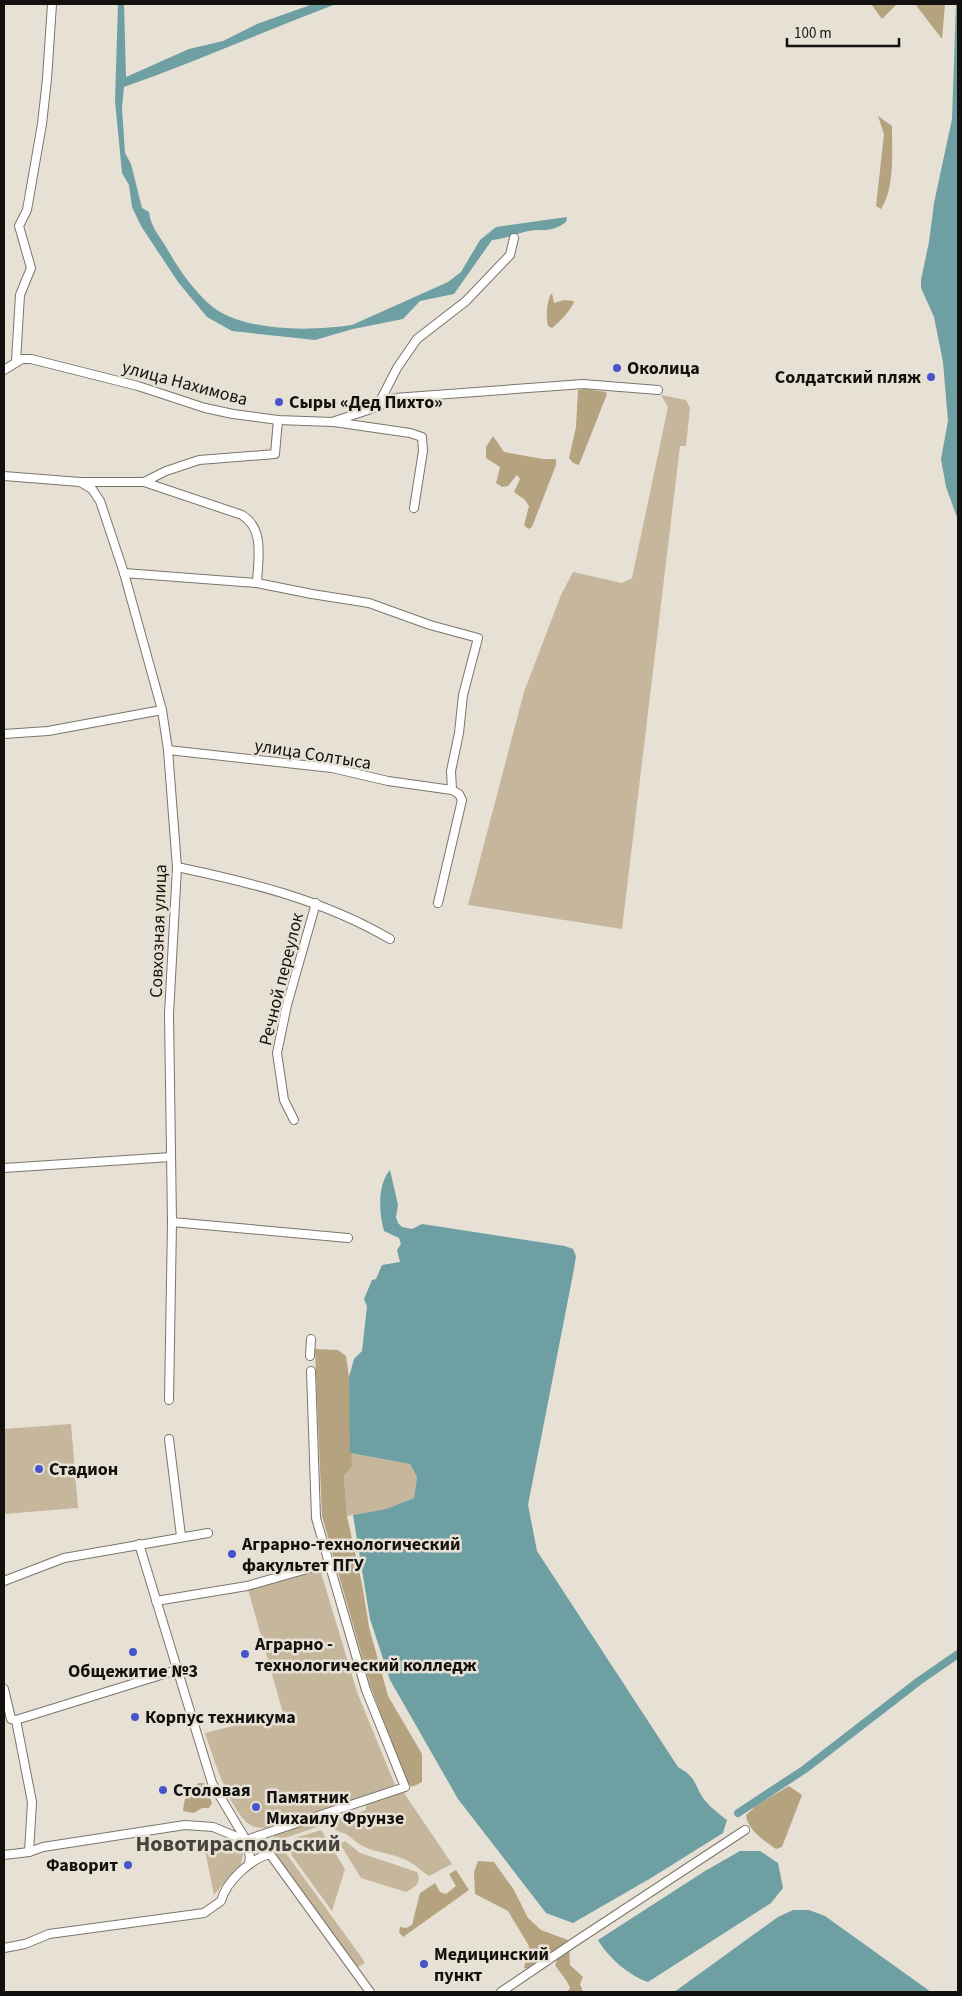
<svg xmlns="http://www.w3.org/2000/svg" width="962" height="1996" font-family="'Source Sans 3',sans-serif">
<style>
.green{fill:#c5b69c}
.forest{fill:#b5a380}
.water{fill:#6e9fa2}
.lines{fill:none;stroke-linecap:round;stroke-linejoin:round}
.canal{stroke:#6e9fa2;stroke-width:8}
.minor-casing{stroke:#7b756b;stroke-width:10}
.minor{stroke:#fff;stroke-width:8}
.poi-dot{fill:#4854c9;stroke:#e7e1d5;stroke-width:2}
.labels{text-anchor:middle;stroke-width:5;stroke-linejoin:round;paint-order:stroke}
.poi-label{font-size:18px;font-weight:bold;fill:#13110d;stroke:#e7e1d5;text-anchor:start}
.street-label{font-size:18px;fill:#13110d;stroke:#e7e1d5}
.district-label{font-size:22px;font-weight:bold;fill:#48433a;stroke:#e7e1d5}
</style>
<rect width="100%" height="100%" fill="#e7e1d5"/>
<g class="green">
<polygon points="661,395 686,400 690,408 686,446 680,446 622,929 468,905 524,692 561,595 573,572 622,583 632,578 668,407"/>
<polygon points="71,1424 78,1508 4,1514 4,1429"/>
<polygon points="350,1453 410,1464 417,1477 414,1498 386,1509 347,1516 344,1476 352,1467"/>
<path d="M319,1566l38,126 38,93 -124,44c-6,-1 -14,-1 -19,-3 -22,-12 -39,-70 -47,-93l78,-20 -36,-127z"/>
<path d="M402,1790l50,74 -23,12c-10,-6 -13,-12 -25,-17 -14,-6 -32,-7 -45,-15 -5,-3 -8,-7 -13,-10 -8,-3 -24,-7 -17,-20h8l3,5 26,-9v-6z"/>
<polygon points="312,1821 317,1822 320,1826 282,1839 276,1837 274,1844 280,1845 362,1958 365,1963 357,1968 271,1847 273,1838 276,1834"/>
<polygon points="321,1830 345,1869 332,1911 292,1856 290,1848 295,1838"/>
<path d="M345,1841l15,12 57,19c5,11 -2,15 -11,20l-45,-14 -21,-34z"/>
<polygon points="204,1845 239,1848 243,1854 241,1864 214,1895"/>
</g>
<g class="forest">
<polygon points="871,4 897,4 882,19"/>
<polygon points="915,4 945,4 942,39"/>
<path d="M878,116l14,10c0,25 3,62 -11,83l-5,-3 8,-72z"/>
<path d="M552,293l2,10 10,-3 10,1c-1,7 -16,23 -22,27l-4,-2c-2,-8 -2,-26 4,-33z"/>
<polygon points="585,389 606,392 607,394 579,465 573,463 569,458 576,427 578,390"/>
<polygon points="493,436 504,452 543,459 556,459 556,465 532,527 528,529 524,525 529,506 525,500 514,492 520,479 517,475 508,486 502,487 496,483 500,467 486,458 486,447"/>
<polygon points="315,1349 338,1350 346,1356 349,1377 352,1467 344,1476 347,1516 362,1584 369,1627 388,1696 422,1754 422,1782 412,1787 407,1782 371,1688 322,1516"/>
<path d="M199,1783h5l8,20 -3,5h-7l-8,5 -11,-2c2,-14 3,-22 16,-28z"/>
<path d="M789,1786l13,9 -20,52 -6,2c-12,-9 -28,-18 -30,-34l12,-11z"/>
<polygon points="478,1861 494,1862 514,1890 528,1918 541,1930 568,1940 531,1969 524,1968 529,1946 508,1911 475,1894 474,1872"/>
<polygon points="456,1870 469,1890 403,1937 399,1932 400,1927 406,1928 412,1925 420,1893 435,1883 440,1892 446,1894 456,1886 449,1874"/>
<path d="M569,1948l1,17 13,12 -3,7 3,8h-16l3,-4c-3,-9 -10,-15 -15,-23l3,-7z"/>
</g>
<g class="water">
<path d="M118,4h6l2,73 63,-28 34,-8 34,-17 56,-20h23c-71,27 -141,58 -212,83l-2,21 3,45 6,11 11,44 7,4c2,17 12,25 20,40 10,18 24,37 39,51 32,30 104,28 144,22l96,-43 13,-10 19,-32 16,-13 71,-10 -1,5c-18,13 -23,5 -42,10 -11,3 -20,7 -32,8l-38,54 -34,7 -17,18 -50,10 -38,11 -83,-9 -25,-14 -29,-35 -37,-56 -9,-19 -3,-22 -7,-12 -7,-72z"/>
<polygon points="956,4 958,4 958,520 946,487 941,459 948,421 943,362 934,317 921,288 921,280 929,242 934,203 952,119"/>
<path d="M390,1170l8,35 -2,12 2,6 4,4 10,2 10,-5 143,22 8,3 3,7 -2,13 -46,236 9,46 141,216c19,11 15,15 25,31 6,8 16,16 24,22l-4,13 -72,45 -78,45 -27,-10 -88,-114 -68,-119 -20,-61 -17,-104 33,-6 28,-11 3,-21 -7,-13 -60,-11 -1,-76 5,-18 8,-8 5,-45 -3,-7 8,-19 4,-1 6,-14 18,-3 -3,-12 4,-6 -2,-6 -15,-7c-5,-18 -7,-46 6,-61z"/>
<path d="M740,1851h20l18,12 5,25 -12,15 -123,79c-19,-6 -40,-25 -50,-42l107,-69z"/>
<polygon points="793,1910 809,1910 825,1916 931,1992 672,1992 677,1990 778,1917"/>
</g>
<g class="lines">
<polyline class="canal" points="738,1813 805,1769 919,1681 958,1654"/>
<defs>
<g id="minor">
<polyline points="16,361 20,295 31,268 19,226 27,210 42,124 47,79 52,4"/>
<polyline points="4,370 22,359 31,359 138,386 205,408 233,414 278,420 332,422 377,407 394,398 583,384 658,390"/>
<polyline points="377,407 397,368 417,339 466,301 510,255 514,238"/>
<polyline points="334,422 410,433 422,437 423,451 414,508"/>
<polyline points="4,476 80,482 144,482 166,471 199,460 275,454 278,420"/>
<polyline points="80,482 92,489 100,501 124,573 162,710 168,750 177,867 169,1014 172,1222 169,1400"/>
<path d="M144,482l98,33c23,14 16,44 15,68"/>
<polyline points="124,573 257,583 312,594 369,603 430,625 478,638 463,695 459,733 451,771 452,790 459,794 462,800 438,903"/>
<polyline points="4,734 48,731 162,710"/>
<polyline points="168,750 332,768 388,781 452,790"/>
<path d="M177,867c76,16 146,33 213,72"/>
<polyline points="294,1120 284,1100 277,1053 287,1005 316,903"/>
<polyline points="4,1168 171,1157"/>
<polyline points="172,1222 348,1238"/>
<polyline points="310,1356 311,1339"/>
<polyline points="169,1439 181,1536"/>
<polyline points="139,1544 212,1783 246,1840 250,1857 249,1863"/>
<polyline points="4,1581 64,1558 208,1533"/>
<polyline points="156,1601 247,1586 328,1563"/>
<polyline points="4,1689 11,1719 16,1720"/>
<polyline points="246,1840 405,1787 366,1690 316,1518 311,1371"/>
<polyline points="29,1852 32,1802 16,1720 177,1670"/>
<polyline points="4,1855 29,1852 43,1847 185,1825 213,1827 259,1846 270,1854 370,1992"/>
<path d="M4,1948l21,-4 24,-10 155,-21 17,-12c5,-19 29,-42 49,-47"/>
<polyline points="501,1992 573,1943 745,1830"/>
</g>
</defs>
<use href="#minor" class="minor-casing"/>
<use href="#minor" class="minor"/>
</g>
<g class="poi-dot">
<circle cx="617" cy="368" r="5"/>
<circle cx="931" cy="377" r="5"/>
<circle cx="279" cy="402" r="5"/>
<circle cx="39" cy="1469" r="5"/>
<circle cx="232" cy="1554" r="5"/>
<circle cx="133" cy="1652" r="5"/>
<circle cx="245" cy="1654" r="5"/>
<circle cx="135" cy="1717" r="5"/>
<circle cx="163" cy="1790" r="5"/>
<circle cx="256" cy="1807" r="5"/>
<circle cx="128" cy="1865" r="5"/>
<circle cx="424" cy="1964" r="5"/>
</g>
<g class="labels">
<g class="poi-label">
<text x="627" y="374">Околица</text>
<text x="921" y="383" text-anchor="end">Солдатский пляж</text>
<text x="289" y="408">Сыры «Дед Пихто»</text>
<text x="49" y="1475">Стадион</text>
<text x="242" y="1550">Аграрно-технологический<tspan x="242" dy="21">факультет ПГУ</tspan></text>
<text x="255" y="1650">Аграрно -<tspan x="255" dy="21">технологический колледж</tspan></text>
<text x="133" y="1677" text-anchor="middle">Общежитие №3</text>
<text x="145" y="1723">Корпус техникума</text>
<text x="173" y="1796">Столовая</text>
<text x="266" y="1803">Памятник<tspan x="266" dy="21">Михаилу Фрунзе</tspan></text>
<text x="118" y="1871" text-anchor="end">Фаворит</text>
<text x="434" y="1960">Медицинский<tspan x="434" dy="21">пункт</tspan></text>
</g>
<g class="street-label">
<text transform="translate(185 383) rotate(15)" y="6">улица Нахимова</text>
<text transform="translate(313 754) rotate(9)" y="6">улица Солтыса</text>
<text transform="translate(158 931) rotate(-88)" y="6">Совхозная улица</text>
<text transform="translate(281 979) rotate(-76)" y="6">Речной переулок</text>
</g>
<g class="district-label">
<text x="238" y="1851">Новотираспольский</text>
</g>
</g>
<rect width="962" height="1996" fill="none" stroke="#13110d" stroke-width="10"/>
<path d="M787 38v8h112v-8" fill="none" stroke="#13110d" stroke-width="2.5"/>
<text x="794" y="38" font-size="15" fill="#13110d" stroke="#e7e1d5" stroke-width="4" paint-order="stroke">100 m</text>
</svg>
